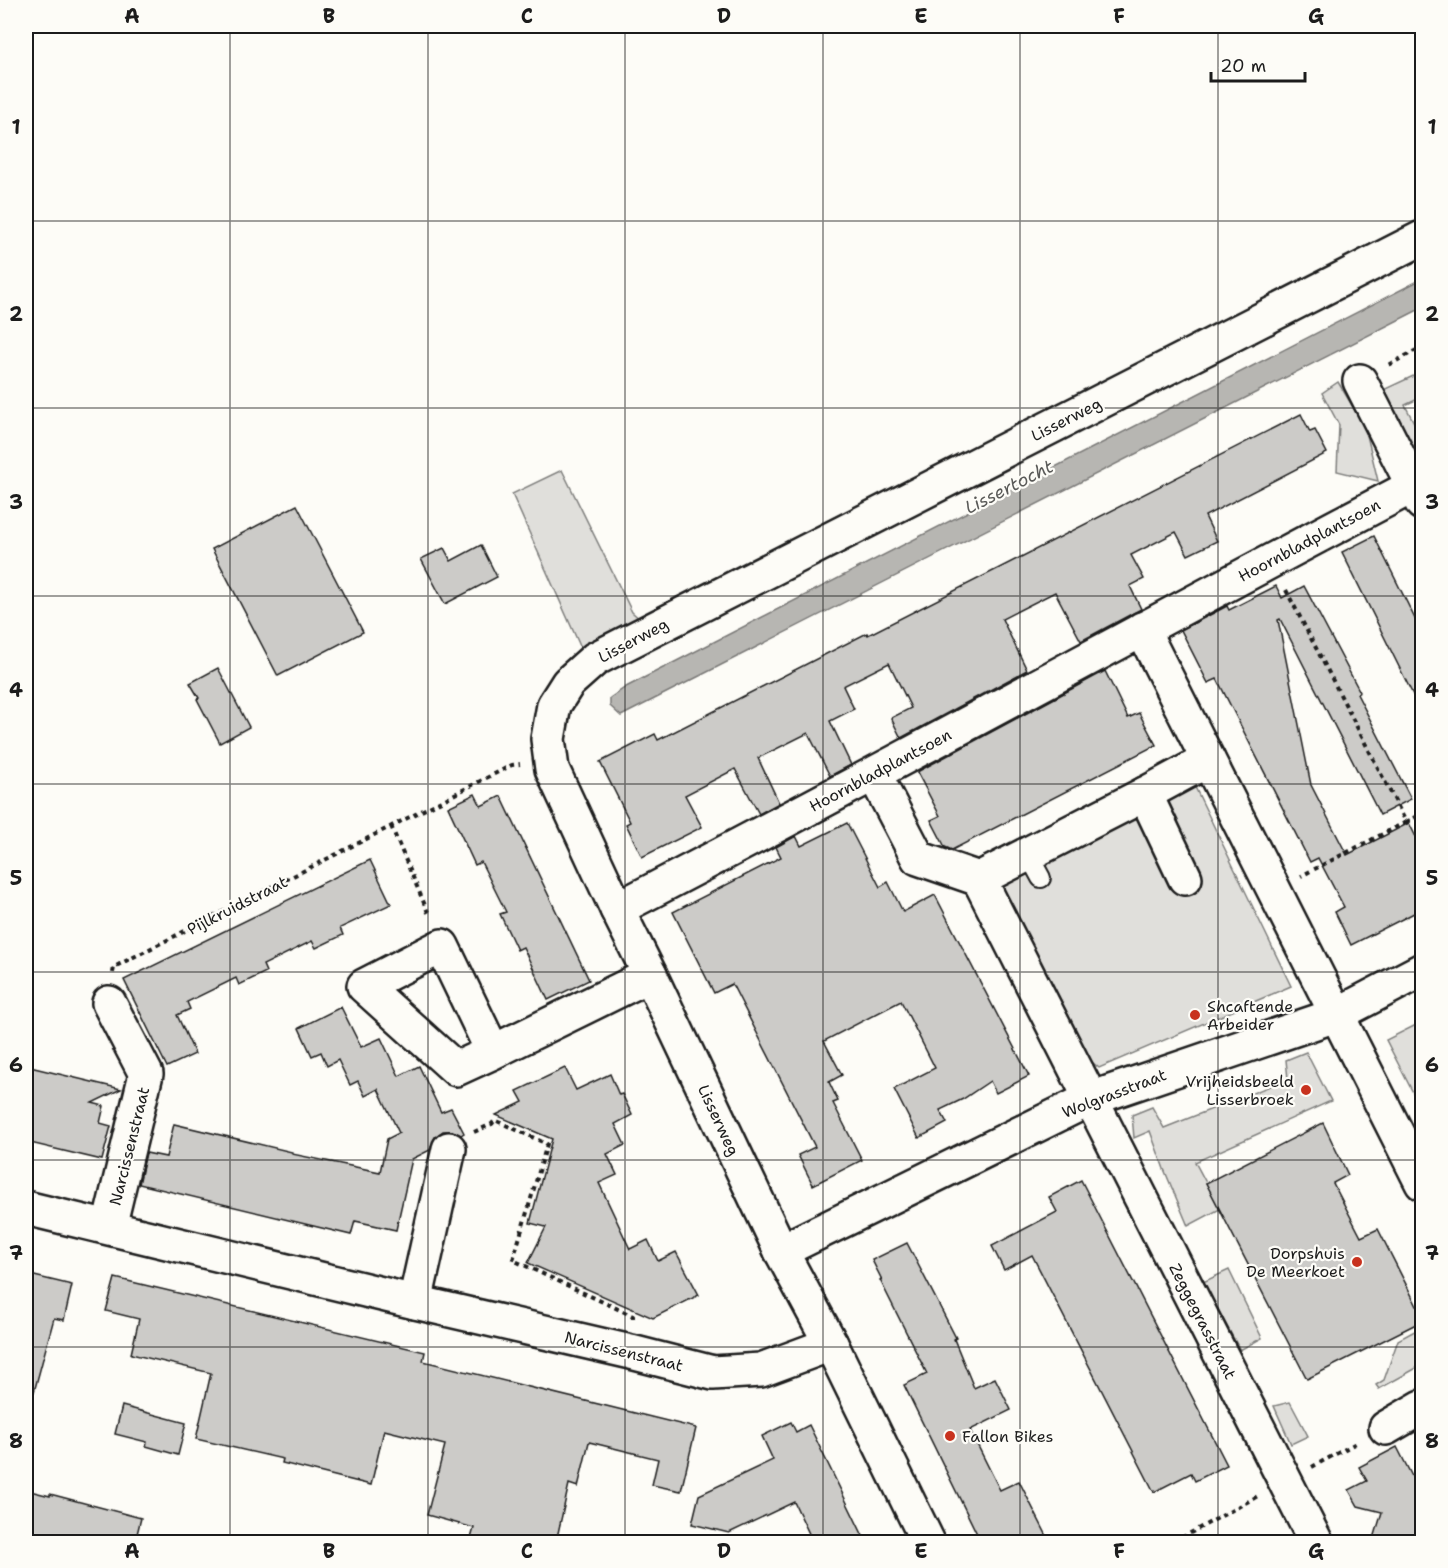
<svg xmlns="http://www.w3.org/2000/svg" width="1448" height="1568" font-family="'Shantell Sans',sans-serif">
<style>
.green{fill:#e0dfdb;stroke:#7e7e7c;stroke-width:1.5}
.water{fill:#b7b6b2;stroke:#797876;stroke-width:1.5}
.building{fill:#cccbc8;stroke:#1c1c1c;stroke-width:1.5}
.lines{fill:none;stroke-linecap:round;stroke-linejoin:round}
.lane-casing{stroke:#1c1c1c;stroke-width:22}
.street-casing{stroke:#1c1c1c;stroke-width:38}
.secondary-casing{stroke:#1c1c1c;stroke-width:38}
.path{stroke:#1c1c1c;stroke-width:4;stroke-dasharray:4.5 4.5;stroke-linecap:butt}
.lane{stroke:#fdfcf7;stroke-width:18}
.street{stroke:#fdfcf7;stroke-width:33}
.secondary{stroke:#fdfcf7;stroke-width:33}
.grid{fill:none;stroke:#1c1c1c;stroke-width:1.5;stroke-opacity:0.55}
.poi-dot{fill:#c8321e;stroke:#fdfcf7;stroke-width:2}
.labels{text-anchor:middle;stroke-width:4.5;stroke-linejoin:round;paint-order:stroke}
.street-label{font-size:16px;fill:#1c1c1c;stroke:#fdfcf7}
.poi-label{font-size:16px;fill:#1c1c1c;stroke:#fdfcf7;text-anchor:start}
.water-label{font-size:18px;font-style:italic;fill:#5a5a58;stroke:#fdfcf7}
.neatline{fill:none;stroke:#1c1c1c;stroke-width:2}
.grid-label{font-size:20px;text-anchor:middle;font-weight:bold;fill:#1c1c1c}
</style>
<rect width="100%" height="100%" fill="#fdfcf7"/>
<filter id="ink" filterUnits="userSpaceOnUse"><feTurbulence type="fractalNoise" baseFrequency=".0167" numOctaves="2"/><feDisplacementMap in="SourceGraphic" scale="12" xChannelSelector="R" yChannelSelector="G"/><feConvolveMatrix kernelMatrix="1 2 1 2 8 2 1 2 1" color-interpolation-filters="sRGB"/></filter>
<g filter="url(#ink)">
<g class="green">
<polygon points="1422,372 1422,399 1422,397 1405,405 1422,438 1422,469 1381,391"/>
<polygon points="1338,382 1365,427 1378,481 1337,471 1339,425 1322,393"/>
<polygon points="562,470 632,612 643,622 584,655 512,494"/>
<polygon points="1193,783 1291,986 1099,1068 1078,1050 994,884"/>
<polygon points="1422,1022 1422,1110 1386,1040"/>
<polygon points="1306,1052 1331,1101 1195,1162 1220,1209 1188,1226 1164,1169 1150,1131 1134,1138 1132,1115 1152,1107 1164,1128 1288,1079 1286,1060"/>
<polygon points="1229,1270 1262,1338 1240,1350 1203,1282"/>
<polygon points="1422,1327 1422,1365 1379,1389 1376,1385 1384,1380 1398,1340"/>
<polygon points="1290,1402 1308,1436 1291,1444 1274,1406"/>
</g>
<polygon class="water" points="1422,279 1422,308 621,716 610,706 610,698 626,687"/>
<g class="building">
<polygon points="1301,414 1310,432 1315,430 1327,453 1205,516 1217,541 1188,555 1176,532 1131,555 1144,579 1130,586 1141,609 1081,641 1055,592 1002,619 1027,670 901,738 891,718 911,708 889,663 843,686 854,709 830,721 851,765 830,776 808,733 758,758 779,803 759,814 735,769 685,795 702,827 642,857 626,824 630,822 600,762 655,734 658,740 867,633 868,635"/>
<polygon points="297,505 363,632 278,676 212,549"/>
<polygon points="1374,536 1422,633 1422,713 1342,552"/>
<polygon points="481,545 497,577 445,604 421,559 444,548 451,561"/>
<polygon points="1276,586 1282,598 1304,586 1360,692 1357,694 1411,799 1380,815 1280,619 1278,620 1311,785 1347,855 1409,823 1422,849 1422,909 1351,945 1335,912 1344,907 1318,858 1310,862 1217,679 1208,683 1181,630 1227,606 1229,610"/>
<polygon points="218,668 249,727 220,743 197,699 199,698 190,683"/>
<polygon points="1105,671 1128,718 1139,713 1156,745 952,850 945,847 931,820 940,816 917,772"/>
<polygon points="475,794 481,806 501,796 589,980 548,1000 523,947 517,950 500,914 506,912 481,862 475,865 448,807"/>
<polygon points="847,823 880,887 888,882 903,912 935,895 1029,1076 996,1093 990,1081 963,1099 940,1110 947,1123 919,1138 894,1089 935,1068 901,1001 824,1041 842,1075 829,1082 838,1101 833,1103 862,1160 813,1185 798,1155 815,1147 732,984 714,993 673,912 781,857 776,847 796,836 801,846"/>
<polygon points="370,860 391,904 340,928 343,935 316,948 312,941 263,965 266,972 239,985 236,978 187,1002 190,1009 177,1015 195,1054 167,1067 124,980"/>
<polygon points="341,1007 361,1047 381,1038 399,1076 419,1066 441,1112 451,1108 464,1133 461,1135 452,1131 443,1131 435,1137 430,1150 412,1159 396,1230 355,1221 351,1235 139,1184 146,1153 166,1157 174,1124 292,1152 292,1154 380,1172 387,1139 399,1133 378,1089 365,1096 358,1081 350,1085 338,1060 327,1066 321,1052 312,1056 299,1028"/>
<polygon points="26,1066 121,1089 92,1103 104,1106 100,1123 111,1126 102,1160 26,1142"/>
<polygon points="565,1068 576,1090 610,1074 619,1095 622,1094 632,1115 615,1124 625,1145 607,1154 617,1175 599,1183 630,1249 648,1240 658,1261 676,1252 699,1295 653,1318 528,1263 546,1227 530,1223 552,1139 496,1115 523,1102 517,1091"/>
<polygon points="1323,1123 1348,1175 1333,1183 1361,1237 1378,1229 1422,1316 1422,1321 1307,1379 1206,1183"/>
<polygon points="1081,1180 1227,1465 1195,1481 1191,1473 1154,1492 1032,1255 1004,1270 992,1246 1057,1212 1049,1197"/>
<polygon points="907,1243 956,1338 954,1339 974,1388 995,1378 1011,1410 970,1430 1000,1490 1019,1481 1050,1542 981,1542 904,1385 927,1374 880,1280 882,1280 872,1260"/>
<polygon points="26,1274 72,1285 64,1320 54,1318 34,1392 26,1391"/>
<polygon points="115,1278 425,1352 423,1361 696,1428 681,1491 652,1485 658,1459 589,1442 578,1487 569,1484 556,1542 470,1542 474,1528 427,1515 445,1445 384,1430 371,1485 282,1463 283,1459 196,1439 211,1373 131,1354 139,1319 106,1311"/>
<polygon points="122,1406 186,1423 178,1455 146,1446 147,1442 115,1434"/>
<polygon points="791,1422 796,1432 809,1425 866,1542 813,1542 794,1502 729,1533 692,1524 699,1495 773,1460 762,1436"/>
<polygon points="1397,1447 1422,1496 1422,1542 1373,1542 1382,1512 1358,1506 1349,1490 1367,1481 1359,1467"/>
<polygon points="26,1490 50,1496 50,1494 141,1518 135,1542 26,1542"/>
</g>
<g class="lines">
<defs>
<polyline id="lane" points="1028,854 1041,878"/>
<g id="street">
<polyline points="1360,381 1422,503"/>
<polyline points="1142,629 1422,1183"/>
<polyline points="1208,760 1145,794 979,879 1316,1542"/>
<polyline points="882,789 918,858 979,879"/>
<polyline points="1145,794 1185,878"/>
<path d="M617,909c267,-138 530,-284 796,-423"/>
<polyline points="109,1003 146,1074 109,1227"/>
<polyline points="493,1052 442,946 364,986 456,1069 493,1052 650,975"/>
<polyline points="26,1208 415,1302 631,1352 713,1373 761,1370 831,1344"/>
<polyline points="781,1251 1090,1099 1336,1015 1422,970"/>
<polyline points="415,1302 449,1149"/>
<polyline points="1386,1428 1422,1407"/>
</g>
<polyline id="secondary" points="928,1542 831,1344 781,1251 650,975 617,909 552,769 548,739 554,705 568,683 595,659 1422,238"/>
</defs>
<use href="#lane" class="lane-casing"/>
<use href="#street" class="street-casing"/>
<use href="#secondary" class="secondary-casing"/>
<g class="path">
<polyline points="1389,365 1422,347"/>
<polyline points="1286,590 1406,822 1301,876"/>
<polyline points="1406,822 1422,814"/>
<polyline points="391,826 430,917"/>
<polyline points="113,973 114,967 512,765 520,764"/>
<polyline points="474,1132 492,1124 495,1120 547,1144 513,1260 633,1316 633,1318"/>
<polyline points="1312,1467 1358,1442"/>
<polyline points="1174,1542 1258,1496"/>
</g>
<use href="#lane" class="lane"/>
<use href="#street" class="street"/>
<use href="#secondary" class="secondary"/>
</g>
</g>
<path class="grid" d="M230,26v1516M428,26v1516M625,26v1516M823,26v1516M1020,26v1516M1218,26v1516M26,221h1396M26,408h1396M26,596h1396M26,784h1396M26,972h1396M26,1160h1396M26,1347h1396"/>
<g class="poi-dot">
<circle cx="1195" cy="1015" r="6"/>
<circle cx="1306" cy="1090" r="6"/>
<circle cx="1357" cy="1262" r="6"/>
<circle cx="950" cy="1436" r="6"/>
</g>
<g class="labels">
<g class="street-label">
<text transform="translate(1066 419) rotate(-27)" y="6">Lisserweg</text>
<text transform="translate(1309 540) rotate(-28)" y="6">Hoornbladplantsoen</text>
<text transform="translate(633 640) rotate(-28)" y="6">Lisserweg</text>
<text transform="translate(880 770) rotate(-28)" y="6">Hoornbladplantsoen</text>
<text transform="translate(237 905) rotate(-27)" y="6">Pijlkruidstraat</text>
<text transform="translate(1114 1093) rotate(-21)" y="6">Wolgrasstraat</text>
<text transform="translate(719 1120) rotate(65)" y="6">Lisserweg</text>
<text transform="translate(129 1146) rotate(-76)" y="6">Narcissenstraat</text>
<text transform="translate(1203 1321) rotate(63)" y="6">Zeggegrasstraat</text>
<text transform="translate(624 1351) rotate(14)" y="6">Narcissenstraat</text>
</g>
<g class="poi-label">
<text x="1207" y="1012">Shcaftende<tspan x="1207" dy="18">Arbeider</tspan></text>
<text x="1294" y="1087" text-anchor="end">Vrijheidsbeeld<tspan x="1294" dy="18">Lisserbroek</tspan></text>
<text x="1345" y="1259" text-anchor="end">Dorpshuis<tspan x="1345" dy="18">De Meerkoet</tspan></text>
<text x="962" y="1442">Fallon Bikes</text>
</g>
<g class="water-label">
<text transform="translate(1009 487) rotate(-27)" y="6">Lissertocht</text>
</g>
</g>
<rect width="1448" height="1568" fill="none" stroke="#fdfcf7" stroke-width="66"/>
<path d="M1211 72v9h94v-9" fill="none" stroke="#1c1c1c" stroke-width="3"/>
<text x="1220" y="72" font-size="18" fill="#1c1c1c" stroke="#fdfcf7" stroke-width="4.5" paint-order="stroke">20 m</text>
<rect x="33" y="33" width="1382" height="1502" class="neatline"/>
<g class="grid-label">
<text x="132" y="23">A</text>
<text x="329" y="23">B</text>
<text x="527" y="23">C</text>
<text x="724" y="23">D</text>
<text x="921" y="23">E</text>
<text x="1119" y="23">F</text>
<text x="1316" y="23">G</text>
<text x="16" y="134">1</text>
<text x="1432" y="134">1</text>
<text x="16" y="321">2</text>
<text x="1432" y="321">2</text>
<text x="16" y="509">3</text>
<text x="1432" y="509">3</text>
<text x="16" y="697">4</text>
<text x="1432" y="697">4</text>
<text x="16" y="885">5</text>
<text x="1432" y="885">5</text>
<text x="16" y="1072">6</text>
<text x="1432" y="1072">6</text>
<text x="16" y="1260">7</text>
<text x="1432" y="1260">7</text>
<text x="16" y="1448">8</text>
<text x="1432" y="1448">8</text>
<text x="132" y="1558">A</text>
<text x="329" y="1558">B</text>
<text x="527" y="1558">C</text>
<text x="724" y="1558">D</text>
<text x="921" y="1558">E</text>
<text x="1119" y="1558">F</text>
<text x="1316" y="1558">G</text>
</g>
</svg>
